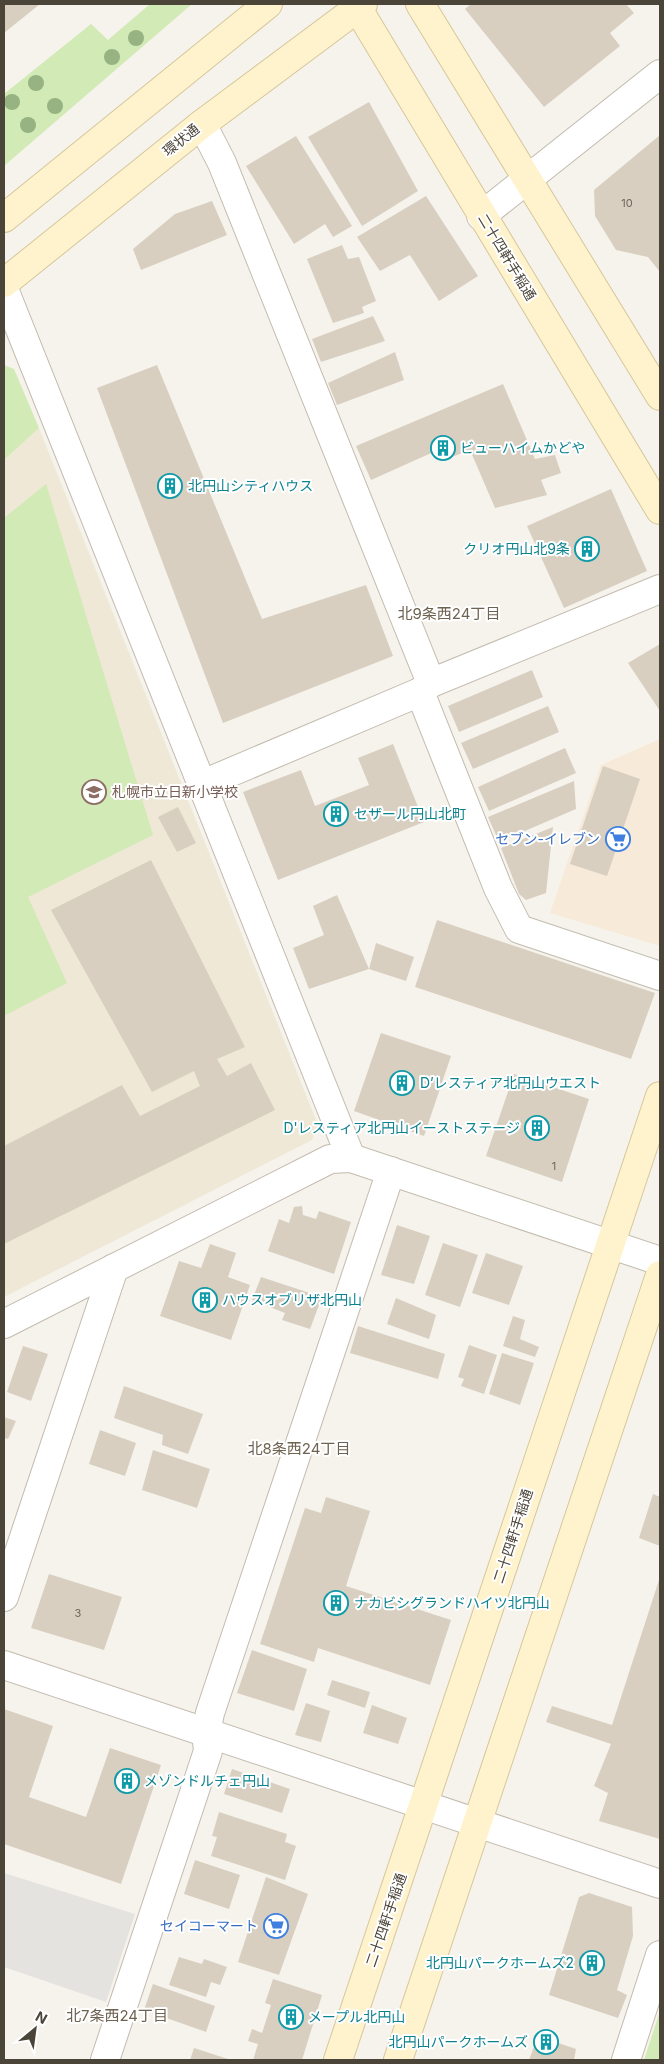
<svg xmlns="http://www.w3.org/2000/svg" width="664" height="2064" font-family="Inter,'Noto Sans JP',sans-serif">
<style>
.commercial{fill:#f7ead8}
.education{fill:#efe8d6}
.green{fill:#d2eab5}
.parking{fill:#e5e3e0}
.building{fill:#d8cfc1}
.lines{fill:none;stroke-linecap:round;stroke-linejoin:round}
.street-casing{stroke:#c2bbae;stroke-width:30}
.secondary-casing{stroke:#d6c79b;stroke-width:30}
.street{stroke:#fff;stroke-width:28}
.secondary{stroke:#fff3cd;stroke-width:28}
.tree{fill:#97b381}
.labels{text-anchor:middle;stroke-width:4;stroke-linejoin:round;paint-order:stroke}
.number-label{font-size:11px;fill:#6e675b}
.street-label{font-size:14px;fill:#4b4439;stroke:#fff}
.culture-label{font-size:14px;fill:#0d838f;stroke:#fff;text-anchor:start}
.education-label{font-size:14px;fill:#785e54;stroke:#fff;text-anchor:start}
.shop-label{font-size:14px;fill:#366cbe;stroke:#fff;text-anchor:end}
.neighbourhood-label{font-size:15px;fill:#6e6250;stroke:#fff}
</style>
<rect width="100%" height="100%" fill="#f6f3ec"/>
<polygon class="commercial" points="660,739 660,946 550,913 601,765"/>
<polygon class="education" points="39,428 318,1125 312,1140 4,1297 4,460"/>
<g class="green">
<polygon points="150,4 192,4 4,166 4,94 91,24 108,40"/>
<polygon points="4,365 14,369 39,428 4,460"/>
<polygon points="46,484 153,835 28,897 67,983 4,1016 4,518"/>
<polygon points="660,2011 660,2060 644,2060"/>
</g>
<polygon class="parking" points="4,1873 135,1914 106,2002 4,1967"/>
<g class="building">
<polygon points="4,4 40,4 4,33"/>
<polygon points="471,4 626,4 634,13 610,33 620,46 544,107 465,9"/>
<polygon points="369,102 418,191 362,226 308,137"/>
<polygon points="660,135 660,272 648,257 616,250 595,216 594,190"/>
<polygon points="296,136 352,226 333,237 325,224 294,244 246,166"/>
<polygon points="426,196 478,276 439,301 410,255 380,271 357,237"/>
<polygon points="212,201 227,235 141,270 133,249 175,214"/>
<polygon points="342,245 348,259 359,257 376,301 362,307 364,313 333,323 307,259"/>
<polygon points="373,316 385,341 321,362 312,339"/>
<polygon points="395,352 404,380 337,405 328,383"/>
<polygon points="157,365 262,619 366,585 393,656 223,723 97,388"/>
<polygon points="503,384 535,459 555,455 561,473 541,480 547,495 495,508 470,450 444,460 438,450 371,480 356,446"/>
<polygon points="611,489 647,571 564,608 527,526"/>
<polygon points="660,644 660,711 628,663"/>
<polygon points="532,670 543,697 459,732 448,706"/>
<polygon points="548,706 559,732 473,769 461,743"/>
<polygon points="393,744 424,822 278,880 243,792 301,770 315,806 369,785 358,758"/>
<polygon points="565,748 576,773 489,811 478,787"/>
<polygon points="603,766 640,779 607,876 570,864"/>
<polygon points="574,781 576,809 499,842 488,817"/>
<polygon points="178,807 196,843 177,852 158,817"/>
<polygon points="553,827 546,893 526,900 519,894 501,848"/>
<polygon points="151,860 245,1047 217,1059 227,1076 251,1063 275,1110 4,1244 4,1146 122,1085 140,1116 200,1086 194,1071 152,1092 51,910"/>
<polygon points="337,895 369,969 376,943 414,957 406,981 369,969 309,989 293,948 324,935 313,906"/>
<polygon points="437,920 655,993 631,1059 415,987"/>
<polygon points="381,1033 451,1056 424,1136 354,1111"/>
<polygon points="514,1074 589,1099 562,1182 486,1156"/>
<polygon points="302,1206 303,1215 316,1219 319,1211 351,1222 334,1274 268,1251 279,1219 289,1223 294,1207"/>
<polygon points="397,1225 430,1236 414,1284 381,1275"/>
<polygon points="443,1243 478,1255 460,1307 425,1295"/>
<polygon points="210,1244 236,1253 228,1277 250,1285 231,1340 160,1316 179,1261 201,1268"/>
<polygon points="486,1253 523,1266 509,1305 472,1293"/>
<polygon points="261,1277 322,1297 310,1329 282,1320 285,1313 252,1300"/>
<polygon points="396,1298 436,1315 429,1339 387,1324"/>
<polygon points="513,1316 525,1320 520,1339 539,1347 535,1357 503,1346"/>
<polygon points="358,1326 445,1354 438,1379 350,1353"/>
<polygon points="469,1345 497,1355 484,1394 461,1386 464,1379 458,1377"/>
<polygon points="23,1346 48,1354 31,1401 7,1392"/>
<polygon points="502,1353 534,1363 520,1405 489,1394"/>
<polygon points="124,1386 203,1414 188,1454 162,1445 163,1435 114,1418"/>
<polygon points="4,1417 16,1421 8,1439 4,1438"/>
<polygon points="100,1430 136,1443 125,1476 89,1464"/>
<polygon points="153,1450 210,1469 197,1508 142,1490"/>
<polygon points="653,1494 660,1497 660,1546 639,1538"/>
<polygon points="326,1497 370,1511 346,1586 451,1620 430,1685 318,1648 314,1662 260,1644 305,1508 321,1513"/>
<polygon points="49,1574 122,1597 104,1650 31,1628"/>
<polygon points="660,1577 660,1839 599,1821 608,1793 594,1786 611,1744 546,1722 552,1706 612,1725"/>
<polygon points="252,1650 307,1669 294,1711 237,1693"/>
<polygon points="332,1680 370,1692 365,1708 327,1695"/>
<polygon points="306,1703 330,1711 321,1742 295,1735"/>
<polygon points="372,1705 407,1718 398,1744 363,1733"/>
<polygon points="4,1709 53,1726 29,1797 86,1817 110,1748 161,1765 121,1884 4,1844"/>
<polygon points="232,1769 290,1789 282,1813 224,1794"/>
<polygon points="219,1812 287,1834 285,1842 296,1846 285,1880 211,1856 217,1837 212,1836"/>
<polygon points="195,1860 240,1875 229,1909 184,1894"/>
<polygon points="266,1877 308,1894 279,1975 238,1962"/>
<polygon points="589,1893 632,1907 633,1936 617,1990 627,1995 618,2018 549,1995 579,1897"/>
<polygon points="179,1957 202,1964 204,1959 227,1967 220,1985 211,1982 206,1997 169,1985"/>
<polygon points="273,1979 322,1995 302,2060 253,2060 258,2044 248,2041 252,2029 262,2033 271,2005 265,2003"/>
<polygon points="153,1984 215,2006 206,2032 144,2010"/>
<polygon points="538,2036 576,2049 574,2060 529,2060"/>
<polygon points="194,2048 231,2060 190,2060"/>
</g>
<g class="lines">
<defs>
<g id="street">
<polyline points="202,124 222,163 431,683"/>
<polyline points="481,216 660,74"/>
<polyline points="4,289 351,1158"/>
<polyline points="420,692 498,888 519,929 660,976"/>
<polyline points="203,784 420,692 431,683 660,589"/>
<polyline points="4,1324 330,1159 351,1158 660,1261"/>
<polyline points="4,1597 114,1268"/>
<polyline points="4,1665 660,1884"/>
<polyline points="105,2060 208,1751 206,1733 210,1713 391,1171"/>
<polyline points="626,2060 660,1955"/>
</g>
<g id="secondary">
<polyline points="355,4 660,510"/>
<polyline points="420,4 660,396"/>
<polyline points="4,218 268,4"/>
<polyline points="4,283 202,124 363,4"/>
<polyline points="338,2060 660,1096"/>
<polyline points="398,2060 660,1275"/>
</g>
</defs>
<use href="#street" class="street-casing"/>
<use href="#secondary" class="secondary-casing"/>
<use href="#street" class="street"/>
<use href="#secondary" class="secondary"/>
</g>
<g class="tree">
<circle cx="136" cy="38" r="8"/>
<circle cx="112" cy="57" r="8"/>
<circle cx="36" cy="83" r="8"/>
<circle cx="12" cy="102" r="8"/>
<circle cx="55" cy="106" r="8"/>
<circle cx="28" cy="125" r="8"/>
</g>
<defs>
<symbol id="building-ring" viewBox="-11 -11 22 22"><circle r="9.5" fill="#fff" stroke="#0f9aa8" stroke-width="1.5"/><path d="M-4-6H4V6H1V3H-1V6H-4ZM-2.5-4.3h1.7v1.8h-1.7ZM.8-4.3h1.7v1.8H.8ZM-2.5-1h1.7V.8h-1.7ZM.8-1h1.7V.8H.8Z" fill="#0f9aa8"/></symbol>
<symbol id="school-ring" viewBox="-11 -11 22 22"><circle r="9.5" fill="#fff" stroke="#8d6e63" stroke-width="1.5"/><path d="M0-5L7-2L0 1L-7-2ZM-4 1L0 2.5L4 1V4Q0 6-4 4Z" fill="#8d6e63"/></symbol>
<symbol id="supermarket-ring" viewBox="-11 -11 22 22"><circle r="9.5" fill="#fff" stroke="#3f7fe0" stroke-width="1.5"/><path d="M-6-5.5h2.5l.6 2H6L4.5 2H-2.5L-4.4-4H-6ZM-1.5 3.2a1.3 1.3 0 1 0 .1 0ZM3 3.2a1.3 1.3 0 1 0 .1 0Z" fill="#3f7fe0"/></symbol>
</defs>
<g fill-rule="evenodd">
<use href="#building-ring" x="429" y="434" width="28" height="28"/>
<use href="#building-ring" x="156" y="472" width="28" height="28"/>
<use href="#building-ring" x="573" y="535" width="28" height="28"/>
<use href="#school-ring" x="80" y="778" width="28" height="28"/>
<use href="#building-ring" x="322" y="800" width="28" height="28"/>
<use href="#supermarket-ring" x="604" y="825" width="28" height="28"/>
<use href="#building-ring" x="388" y="1069" width="28" height="28"/>
<use href="#building-ring" x="523" y="1114" width="28" height="28"/>
<use href="#building-ring" x="191" y="1286" width="28" height="28"/>
<use href="#building-ring" x="322" y="1589" width="28" height="28"/>
<use href="#building-ring" x="113" y="1767" width="28" height="28"/>
<use href="#supermarket-ring" x="262" y="1912" width="28" height="28"/>
<use href="#building-ring" x="578" y="1949" width="28" height="28"/>
<use href="#building-ring" x="277" y="2003" width="28" height="28"/>
<use href="#building-ring" x="532" y="2028" width="28" height="28"/>
</g>
<g class="labels">
<g class="number-label">
<text x="627" y="207">10</text>
<text x="554" y="1170">1</text>
<text x="78" y="1617">3</text>
</g>
<g class="street-label">
<text transform="translate(181 140) rotate(-39)" y="5">環状通</text>
<text transform="translate(507 257) rotate(59)" y="5">二十四軒手稲通</text>
<text transform="translate(513 1536) rotate(-72)" y="5">二十四軒手稲通</text>
<text transform="translate(386 1920) rotate(-71)" y="5">二十四軒手稲通</text>
</g>
<g class="culture-label">
<text x="460" y="453">ビューハイムかどや</text>
<text x="188" y="491">北円山シティハウス</text>
<text x="570" y="554" text-anchor="end">クリオ円山北9条</text>
<text x="354" y="819">セザール円山北町</text>
<text x="420" y="1088">D’レスティア北円山ウエスト</text>
<text x="520" y="1133" text-anchor="end">D'レスティア北円山イーストステージ</text>
<text x="222" y="1305">ハウスオブリザ北円山</text>
<text x="354" y="1608">ナカビシグランドハイツ北円山</text>
<text x="144" y="1786">メゾンドルチェ円山</text>
<text x="574" y="1968" text-anchor="end">北円山パークホームズ2</text>
<text x="308" y="2022">メープル北円山</text>
<text x="528" y="2047" text-anchor="end">北円山パークホームズ</text>
</g>
<g class="education-label">
<text x="112" y="797">札幌市立日新小学校</text>
</g>
<g class="shop-label">
<text x="600" y="844">セブン-イレブン</text>
<text x="258" y="1931">セイコーマート</text>
</g>
<g class="neighbourhood-label">
<text x="449" y="619">北9条西24丁目</text>
<text x="299" y="1454">北8条西24丁目</text>
<text x="117" y="2021">北7条西24丁目</text>
</g>
</g>
<rect width="664" height="2064" fill="none" stroke="#4b4439" stroke-width="10"/>
<g transform="translate(35 2029) rotate(29)" stroke="#ffffff" stroke-width="4" paint-order="stroke">
<path d="M0-4L9 19L0 12L-9 19Z" fill="#4b4439"/>
<text y="-8" font-size="14" font-weight="bold" text-anchor="middle" fill="#4b4439">N</text>
</g>
</svg>
